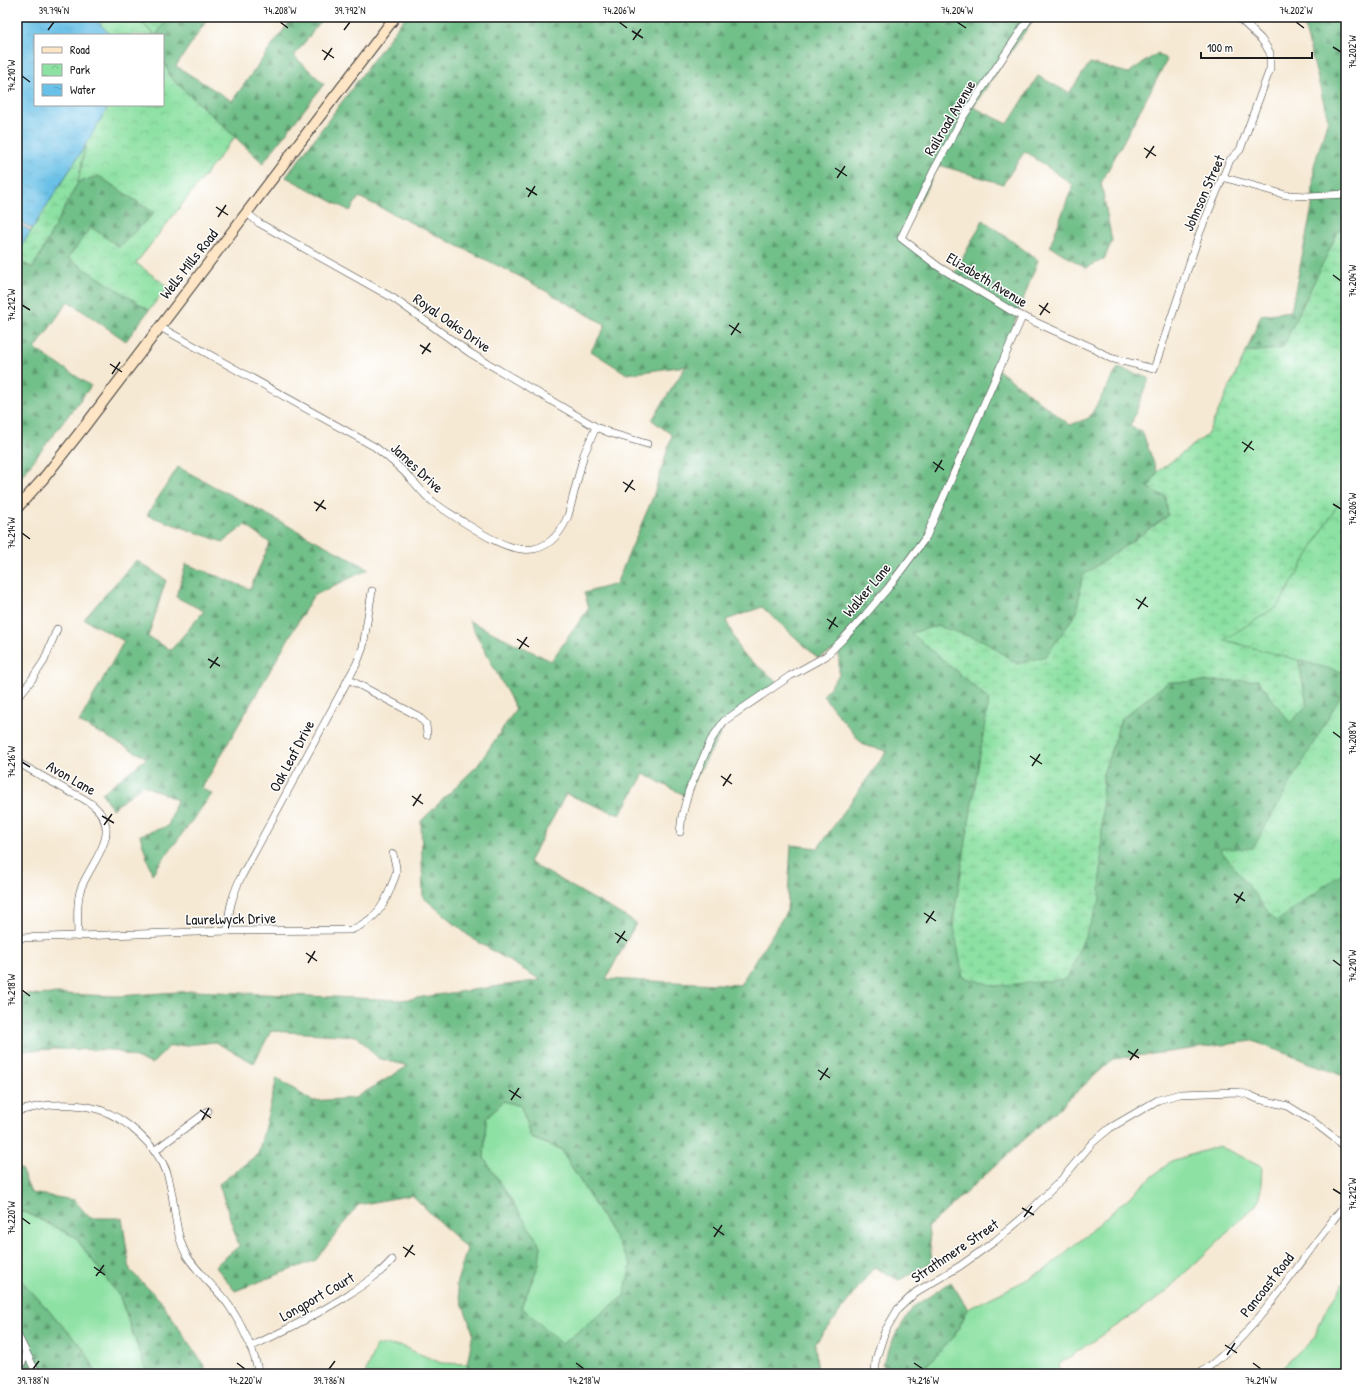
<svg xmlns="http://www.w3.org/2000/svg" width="1363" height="1391" font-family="'Patrick Hand',sans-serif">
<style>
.green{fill:#8ce1a3;stroke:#547e60}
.forest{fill:url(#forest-firs);stroke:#466e52;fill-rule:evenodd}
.wetland{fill:url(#wetland-marsh);stroke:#547e60}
.park{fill:url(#park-crowns);stroke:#547e60}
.water{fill:url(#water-ripples);stroke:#436e82}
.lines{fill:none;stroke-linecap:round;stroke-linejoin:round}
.street-casing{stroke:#3d3b38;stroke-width:8}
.secondary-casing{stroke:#3d3b38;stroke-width:12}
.street{stroke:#fff;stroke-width:7}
.secondary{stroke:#fde5c5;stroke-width:10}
.ticks{fill:none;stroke:#1c1c1c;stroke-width:1.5}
.labels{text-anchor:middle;stroke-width:3;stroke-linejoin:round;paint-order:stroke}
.street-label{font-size:15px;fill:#1c1c1c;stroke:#fff}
.neatline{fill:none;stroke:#1c1c1c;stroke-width:1.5}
.ticks-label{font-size:10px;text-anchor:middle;fill:#1c1c1c}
</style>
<defs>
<pattern id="forest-firs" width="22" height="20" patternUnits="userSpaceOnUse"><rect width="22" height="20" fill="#71bf89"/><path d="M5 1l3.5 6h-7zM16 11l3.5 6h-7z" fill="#5c9a6f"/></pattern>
<pattern id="wetland-marsh" width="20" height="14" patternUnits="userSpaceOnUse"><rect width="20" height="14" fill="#8ce1a3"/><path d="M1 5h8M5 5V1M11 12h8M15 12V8" fill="none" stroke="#78c08c"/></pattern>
<pattern id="park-crowns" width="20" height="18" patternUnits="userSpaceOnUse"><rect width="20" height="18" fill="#8ce1a3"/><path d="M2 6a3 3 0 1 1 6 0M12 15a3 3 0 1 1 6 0" fill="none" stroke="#78c08c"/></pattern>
<pattern id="water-ripples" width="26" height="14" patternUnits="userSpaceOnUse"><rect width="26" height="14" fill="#6ac1e7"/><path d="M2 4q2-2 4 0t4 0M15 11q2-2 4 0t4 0" fill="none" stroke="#5ba5c6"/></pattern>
</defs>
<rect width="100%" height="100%" fill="#fff"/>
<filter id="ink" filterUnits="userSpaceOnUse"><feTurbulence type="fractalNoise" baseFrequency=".025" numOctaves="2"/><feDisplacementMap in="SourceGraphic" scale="8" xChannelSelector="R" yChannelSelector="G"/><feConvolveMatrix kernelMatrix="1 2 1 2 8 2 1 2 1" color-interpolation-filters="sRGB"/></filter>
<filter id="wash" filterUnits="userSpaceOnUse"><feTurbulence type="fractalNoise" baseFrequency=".012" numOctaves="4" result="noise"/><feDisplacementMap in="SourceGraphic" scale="16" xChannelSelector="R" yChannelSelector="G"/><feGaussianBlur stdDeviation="0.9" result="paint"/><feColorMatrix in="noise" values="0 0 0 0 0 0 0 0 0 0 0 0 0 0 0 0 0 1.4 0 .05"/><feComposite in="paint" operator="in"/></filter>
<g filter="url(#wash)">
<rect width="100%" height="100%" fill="#f6e9d4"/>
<g class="green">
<polygon points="503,1101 521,1106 531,1138 561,1149 631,1265 624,1296 562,1345 521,1307 539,1264 484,1158 486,1119"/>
<polygon points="1219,1146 1262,1166 1260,1201 1160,1297 1059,1364 1061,1374 918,1374 954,1337 968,1309 1044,1271 1171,1161"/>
<polygon points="17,1211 25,1212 75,1237 120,1297 147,1374 97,1374 84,1349 17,1276"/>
<polygon points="1346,1280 1346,1374 1276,1374 1315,1336 1325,1311"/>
<polygon points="376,1345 401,1346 441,1363 467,1364 470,1374 365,1374"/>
</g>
<g class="forest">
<polygon points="168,17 209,17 176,66 232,101 293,17 324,17 294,56 324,84 263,163 170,77 163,57 163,35 156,35"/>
<path d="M405,17h630l-62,90 35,17 30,-48 31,17 21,-30 38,10 30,-20 9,7 -66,123 11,58 -8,18 -18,9 -36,-22 23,-61 -48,-34 -22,33 -64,-19 -39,73 54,36 29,-54 55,40 -41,109 73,56 19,-7 29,-50 31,10 -19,49 12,4 15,41 -8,16 17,9 2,19 -86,60 -5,36 -31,45 -30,7 -32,-23 -47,-15 -26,7 78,66 -36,223 147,-22 3,-126 18,-55 47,-37 90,-2 32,43 17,-18 -19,-98 58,-89v458l-5,9 5,5v87l-93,-36 -140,18 -185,168 4,35 -33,18 -25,-13 -59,77 3,28 -1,2h-347l-3,-10 6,-31 -17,-48 11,-36 -55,-54 -54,10 -42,55 -81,31 -20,-25 24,-20 -20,-62 39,-30 19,-76 35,23 43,-3 53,-32 -30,-8 -21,-22 -86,-5 -17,32 -39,-21 -47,5 -16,17 -38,-14 -61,-1 -36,2v-56l44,-1 56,2 77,-5 208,9 139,-20 -71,-43 -47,-40 -2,-76 57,-56 38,-56 -47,-88 82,40 38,-53 -5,-15 32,-9 37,-87 19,-62 -20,-15 34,-54 -59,8 -36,-23 15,-26 -85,-48 -162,-80 -9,14 -64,-34zM762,607l56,51 21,-10v27l-16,21 40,49 24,6 -69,97 -27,-3 -4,66 -47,74 -134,-6 30,-56 -107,-61 37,-68 54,21 24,-41 42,22 41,-74 51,-40 -37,-29 -15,-33zM503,1101l18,5 10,32 30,11 70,116 -7,31 -62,48 -41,-37 18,-43 2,-18 -57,-88 2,-39z"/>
<polygon points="1302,17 1346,17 1346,226 1338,232 1282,349 1246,352 1261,315 1291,311 1312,207 1314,166 1328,119"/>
<polygon points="99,176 154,213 119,247 68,258 149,310 126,341 68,301 35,349 91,386 17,482 17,265 19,261 33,268 78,182"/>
<polygon points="178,467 369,569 313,596 202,788 212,794 152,874 140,835 168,826 177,800 143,785 112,809 102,793 147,758 79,722 124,641 84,619 136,560 166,580 148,637 171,650 204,611 176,597 186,564 250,589 270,543 245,525 223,542 147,515"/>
<polygon points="17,1169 21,1169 31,1193 74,1200 90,1218 122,1218 130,1270 160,1300 205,1367 205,1374 147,1374 120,1297 75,1237 25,1212 17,1211"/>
<polygon points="17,1276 84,1349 97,1374 17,1374"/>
<polygon points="951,1282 968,1309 954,1337 918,1374 884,1374 882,1364 896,1334 913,1307"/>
</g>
<g class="wetland">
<polygon points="135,17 168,17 156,35"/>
<polygon points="86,144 78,182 33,268 19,261 17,265 17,253"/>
<polygon points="1346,226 1346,518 1288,607 1307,705 1290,723 1258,680 1168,682 1121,719 1103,774 1100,900 1067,979 995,986 963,977 953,922 989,699 911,633 937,626 984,641 1017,664 1046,656 1077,612 1082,576 1168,516 1166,497 1149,488 1157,472 1207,435 1246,352 1282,349 1338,232"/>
</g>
<g class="park">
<polygon points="94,17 135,17 155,35 110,35"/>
<polygon points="163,57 170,77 235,137 136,263 168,287 149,310 68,258 91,227 119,247 154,213 99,176 78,182 86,144 109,105 163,105"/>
<polygon points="1346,490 1346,673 1224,640 1279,605"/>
<polygon points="1346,687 1346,870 1276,922 1220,849 1253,848"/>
</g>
<g class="water">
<polygon points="17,17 94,17 110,35 35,35 35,105 109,105 86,144 32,229 17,220"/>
<polygon points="17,223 31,231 17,253"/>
</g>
</g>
<g filter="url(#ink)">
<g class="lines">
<defs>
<g id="street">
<polyline points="1030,17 963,117 933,172 901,238 939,267 1015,313 1093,348 1110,358 1154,369 1200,232 1230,160 1240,150 1270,69 1270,53 1266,46 1261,39 1238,17"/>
<polyline points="1222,177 1286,195 1309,196 1346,194"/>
<polyline points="247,213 259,223 393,298 470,353 596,427 610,433 647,444"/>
<path d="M160,327l215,120c13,10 25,20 36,32 7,7 13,16 21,22 10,8 22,15 33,22 36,23 79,49 103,-7l16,-62 12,-27"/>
<polyline points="348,679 418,716 426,724 427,735"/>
<polyline points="17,698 30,682 44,661 57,629"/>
<path d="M17,762c17,10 34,19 51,29 9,4 19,9 26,15 31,28 -6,58 -14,85 -4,15 -2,31 -2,46"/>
<polyline points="680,832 682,816 689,790 711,740 724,721 790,676 826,656 843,639 865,615 888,588 926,537 1022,317"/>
<path d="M228,931c0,-20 4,-34 12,-52l117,-216 6,-16 9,-56"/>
<path d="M17,938l211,-7 123,-1c22,-9 32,-21 40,-43 1,-4 5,-10 5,-15 1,-5 -2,-13 -3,-18"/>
<path d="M17,1111c12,-2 24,-6 36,-6 36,-2 60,5 86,29 12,11 23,24 28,39 9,27 6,58 20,83 12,19 31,33 43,51 13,20 24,44 29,67"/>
<polyline points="154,1151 208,1111"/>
<polyline points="17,1334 37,1374"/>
<path d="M250,1347c32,-15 63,-30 93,-49 17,-11 35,-22 49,-38"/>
<path d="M17,1367c7,-5 8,-9 8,-16"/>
<polyline points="21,1374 31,1372 34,1374"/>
<polyline points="875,1374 876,1359 885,1331 898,1309 916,1292 960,1266 995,1241 1026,1215 1062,1179 1092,1143 1110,1128 1158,1100 1180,1094 1238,1092 1249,1095 1258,1099 1288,1106 1311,1120 1337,1140 1346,1150"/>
<path d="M1199,1374c46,-32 79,-80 112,-125 11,-15 23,-30 35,-46"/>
</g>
<polyline id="secondary" points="17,508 43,479 84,427 395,17"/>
</defs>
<use href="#street" class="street-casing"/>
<use href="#secondary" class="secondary-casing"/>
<use href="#street" class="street"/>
<use href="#secondary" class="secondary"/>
</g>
</g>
<path class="ticks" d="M280,22l8,6M619,22l8,6M957,22l9,6M1296,22l8,6M48,30l6,-8M344,30l6,-8M632,31l11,7M633,40l8,-11M1333,47l8,5M322,50l12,8M324,60l8,-12M22,76l8,6M1144,148l12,8M1146,158l8,-12M835,168l12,8M837,178l8,-12M526,188l11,7M528,197l7,-11M216,207l12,8M218,217l8,-12M1333,275l8,6M22,305l8,5M1039,305l11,8M1040,315l8,-12M729,325l12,8M731,335l8,-12M420,345l11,7M422,354l8,-11M110,364l12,8M112,374l8,-12M1242,442l12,8M1244,452l8,-11M933,462l11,8M935,472l7,-12M623,482l12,8M625,492l8,-12M314,502l12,7M1333,504l8,5M316,511l8,-11M22,533l8,6M1136,599l12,8M1138,609l8,-12M827,619l11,8M829,629l7,-12M517,639l12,8M519,649l8,-12M208,659l12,7M210,668l8,-11M1333,732l8,6M1030,756l12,8M22,762l8,5M1032,766l8,-12M721,776l11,8M723,786l8,-12M412,796l11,8M413,806l8,-12M102,816l12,7M104,825l8,-11M1234,894l11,7M1236,903l7,-11M924,913l12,8M926,923l8,-12M615,933l12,8M617,943l8,-12M306,953l11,8M1333,960l8,6M308,963l7,-12M22,990l8,6M1128,1051l11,7M1130,1060l8,-11M818,1070l12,8M820,1080l8,-12M509,1090l12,8M511,1100l8,-12M200,1110l11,8M202,1120l7,-12M1333,1189l8,5M1022,1208l12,7M1024,1217l8,-11M22,1218l8,6M713,1227l11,8M714,1237l8,-12M403,1247l12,8M405,1257l8,-12M94,1267l11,8M96,1276l8,-11M1225,1345l12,8M1227,1355l8,-12M237,1363l8,6M576,1363l8,6M914,1363l9,6M1253,1363l8,6M33,1369l6,-8M329,1369l6,-8"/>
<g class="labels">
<g class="street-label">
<text transform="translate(950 118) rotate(-59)" y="5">Railroad Avenue</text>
<text transform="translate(1204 193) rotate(-66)" y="5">Johnson Street</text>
<text transform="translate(189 264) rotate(-52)" y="5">Wells Mills Road</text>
<text transform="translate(987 280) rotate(31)" y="5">Elizabeth Avenue</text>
<text transform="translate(452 323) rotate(35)" y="5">Royal Oaks Drive</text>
<text transform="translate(417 468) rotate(43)" y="5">James Drive</text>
<text transform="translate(867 590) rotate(-50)" y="5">Walker Lane</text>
<text transform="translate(292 756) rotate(-62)" y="5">Oak Leaf Drive</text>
<text transform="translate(71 778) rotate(30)" y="5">Avon Lane</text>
<text transform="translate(231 919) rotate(-1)" y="5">Laurelwyck Drive</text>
<text transform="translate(955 1251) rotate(-34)" y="5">Strathmere Street</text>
<text transform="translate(1267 1285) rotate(-52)" y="5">Pancoast Road</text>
<text transform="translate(317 1297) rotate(-30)" y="5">Longport Court</text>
</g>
</g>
<rect width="1363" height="1391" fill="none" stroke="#fff" stroke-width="44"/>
<rect x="34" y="34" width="130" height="72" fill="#ffffff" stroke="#a4a4a4"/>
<rect x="42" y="47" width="20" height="6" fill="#fde5c5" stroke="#a4a4a4"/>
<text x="70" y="54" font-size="12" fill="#1c1c1c">Road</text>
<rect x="42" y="64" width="20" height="12" fill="url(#park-crowns)" stroke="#a4a4a4"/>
<text x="70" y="74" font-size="12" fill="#1c1c1c">Park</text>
<rect x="42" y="84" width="20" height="12" fill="url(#water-ripples)" stroke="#a4a4a4"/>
<text x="70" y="94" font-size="12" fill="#1c1c1c">Water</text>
<path d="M1201 52v6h111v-6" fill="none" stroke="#1c1c1c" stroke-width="2"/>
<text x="1207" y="52" font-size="12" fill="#1c1c1c" stroke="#ffffff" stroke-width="3" paint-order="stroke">100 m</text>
<rect x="22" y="22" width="1319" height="1347" class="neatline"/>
<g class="ticks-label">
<text x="54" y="14">39.794°N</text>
<text x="280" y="14">74.208°W</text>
<text x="350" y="14">39.792°N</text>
<text x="619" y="14">74.206°W</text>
<text x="957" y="14">74.204°W</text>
<text x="1296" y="14">74.202°W</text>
<text transform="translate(1352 52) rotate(-90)" y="4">74.202°W</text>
<text transform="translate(11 76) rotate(-90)" y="4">74.210°W</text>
<text transform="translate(1352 281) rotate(-90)" y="4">74.204°W</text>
<text transform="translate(11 305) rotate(-90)" y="4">74.212°W</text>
<text transform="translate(1352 509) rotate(-90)" y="4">74.206°W</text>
<text transform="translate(11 533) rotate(-90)" y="4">74.214°W</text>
<text transform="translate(1352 738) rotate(-90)" y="4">74.208°W</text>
<text transform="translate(11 762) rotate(-90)" y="4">74.216°W</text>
<text transform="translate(1352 966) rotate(-90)" y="4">74.210°W</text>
<text transform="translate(11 990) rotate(-90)" y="4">74.218°W</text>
<text transform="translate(1352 1194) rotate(-90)" y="4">74.212°W</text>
<text transform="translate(11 1218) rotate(-90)" y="4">74.220°W</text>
<text x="33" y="1384">39.788°N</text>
<text x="245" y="1384">74.220°W</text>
<text x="329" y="1384">39.786°N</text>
<text x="584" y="1384">74.218°W</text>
<text x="923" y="1384">74.216°W</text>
<text x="1261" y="1384">74.214°W</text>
</g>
</svg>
